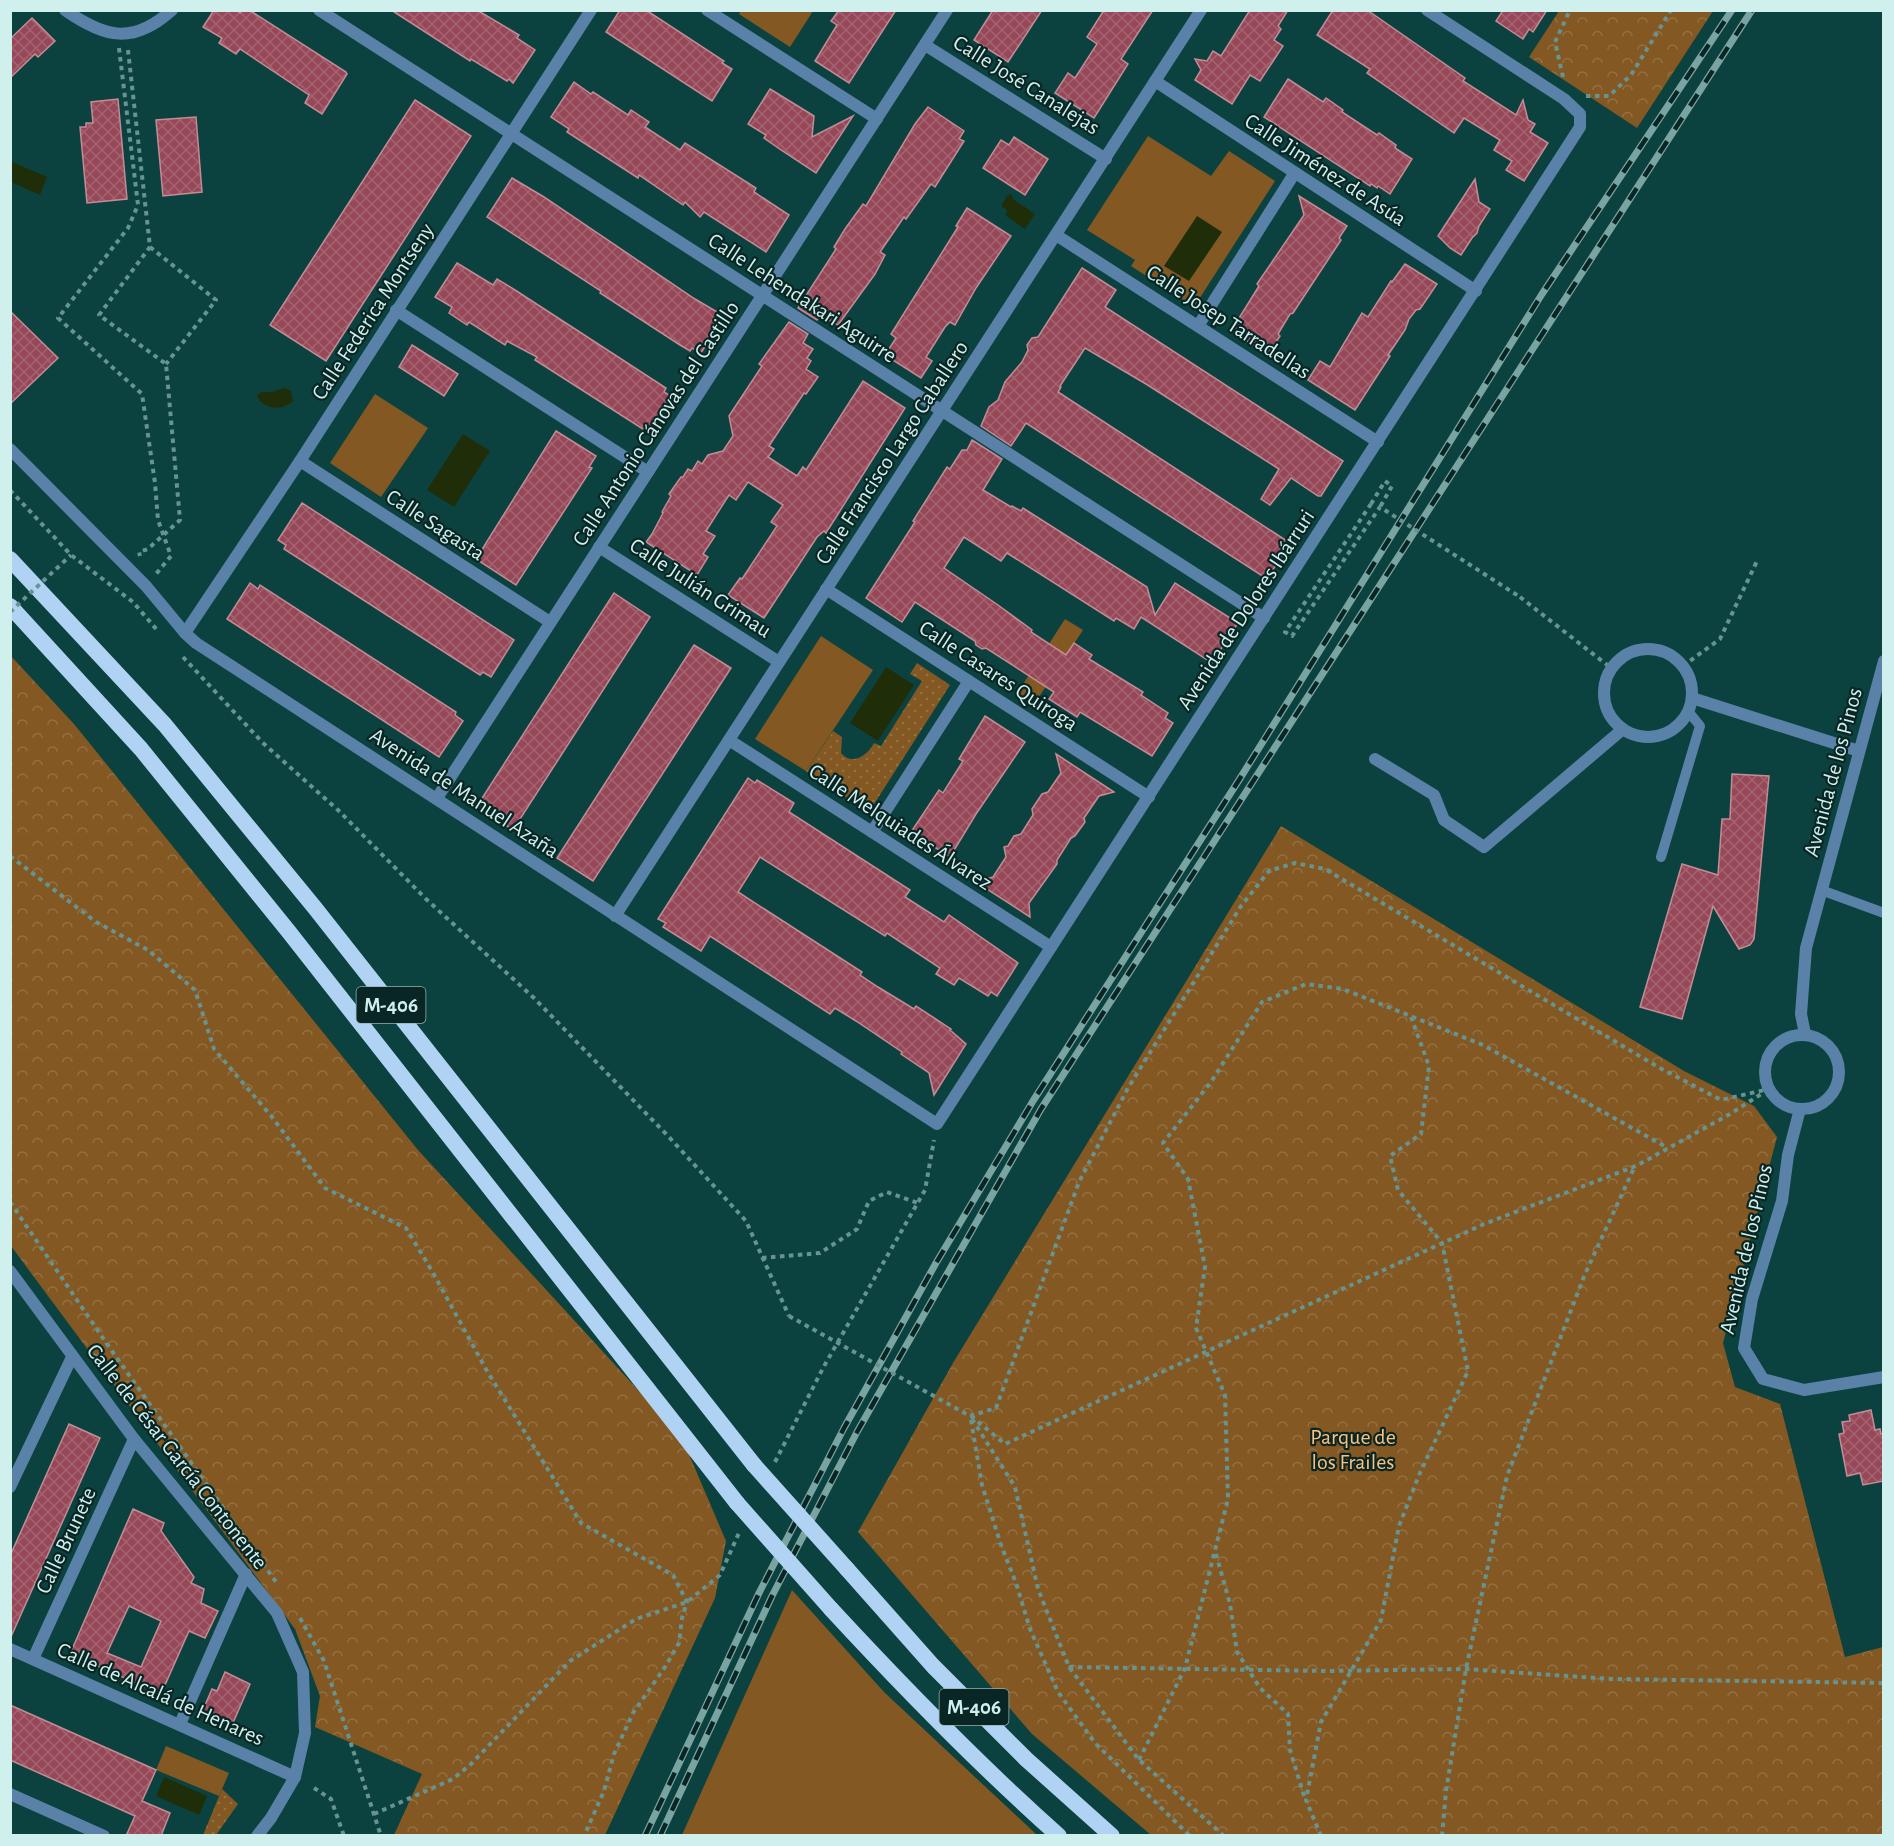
<svg xmlns="http://www.w3.org/2000/svg" width="1894" height="1846" font-family="'Alegreya Sans',sans-serif">
<style>
.grass{fill:#835823}
.park{fill:url(#park-crowns)}
.garden{fill:url(#garden-dots)}
.water{fill:#1f2e08}
.building{fill:url(#building-cross-hatch);stroke:#c48c95;stroke-width:1.5;fill-rule:evenodd}
.lines{fill:none;stroke-linecap:round;stroke-linejoin:round}
.path{stroke:#679390;stroke-width:4;stroke-dasharray:4.5 4.5;stroke-linecap:butt}
.service{stroke:#5a81a8;stroke-width:10}
.minor{stroke:#5a81a8;stroke-width:12}
.trunk{stroke:#b0d2f3;stroke-width:16}
.rail-casing{stroke:#7aa4a1;stroke-width:7}
.rail{stroke:#092624;stroke-width:4.5;stroke-dasharray:14;stroke-linecap:butt}
.path-bridge{stroke:#679390;stroke-width:4;stroke-dasharray:4.5 4.5;stroke-linecap:butt}
.trunk-bridge{stroke:#b0d2f3;stroke-width:16}
.labels{text-anchor:middle;stroke-width:4.5;stroke-linejoin:round;paint-order:stroke}
.shield{fill:#092624;stroke:#94b3b1;stroke-width:1.5}
.shield-label{font-size:21px;font-weight:bold;fill:#d0f0ed}
.street-label{font-size:22px;fill:#d0f0ed;stroke:#092624}
.park-label{font-size:22px;fill:#fcc17e;stroke:#092624}
</style>
<defs>
<pattern id="park-crowns" width="20" height="18" patternUnits="userSpaceOnUse" patternTransform="scale(1.5)"><rect width="20" height="18" fill="#835823"/><path d="M2 6a3 3 0 1 1 6 0M12 15a3 3 0 1 1 6 0" fill="none" stroke="#947043"/></pattern>
<pattern id="garden-dots" width="8" height="8" patternUnits="userSpaceOnUse" patternTransform="scale(1.5)"><rect width="8" height="8" fill="#835823"/><path d="M2 2h.1M6 6h.1" fill="none" stroke="#947043" stroke-width="1.8" stroke-linecap="round"/></pattern>
<pattern id="building-cross-hatch" width="8" height="8" patternUnits="userSpaceOnUse" patternTransform="scale(1.5)"><rect width="8" height="8" fill="#964858"/><path d="M0 0l8 8M0 8l8-8" fill="none" stroke="#a46370"/></pattern>
</defs>
<rect width="100%" height="100%" fill="#0b423f"/>
<g class="grass">
<polygon points="741,10 813,10 813,11 790,47 739,14"/>
<polygon points="1148,136 1211,176 1229,151 1275,181 1194,307 1131,266 1135,260 1087,230"/>
<polygon points="375,394 428,428 381,497 330,463"/>
<polygon points="1065,619 1083,630 1033,706 1016,695"/>
<polygon points="821,636 873,670 806,771 755,739"/>
<polygon points="792,1590 884,1692 1037,1835 682,1835"/>
<polygon points="166,1746 229,1773 219,1796 156,1770"/>
</g>
<g class="park">
<polygon points="1559,11 1559,10 1713,11 1637,128 1529,57"/>
<polygon points="10,655 74,724 418,1150 682,1438 726,1541 715,1598 605,1835 394,1835 422,1774 315,1727 320,1696 295,1629 11,1246"/>
<polygon points="1281,826 1684,1071 1754,1106 1777,1137 1723,1343 1735,1387 1780,1404 1845,1657 1883,1647 1883,1835 1151,1835 1032,1734 858,1532 953,1363"/>
</g>
<g class="garden">
<path d="M917,663l33,22 -81,127 -63,-41 27,-40 9,6 -1,16c11,13 26,3 33,-10l7,3 41,-65 -12,-7z"/>
<polygon points="222,1789 238,1804 216,1835 203,1835"/>
</g>
<g class="water">
<polygon points="12,162 47,177 40,195 11,182"/>
<polygon points="1011,194 1013,199 1035,214 1025,229 1006,216 1007,210 1001,206 1007,196"/>
<polygon points="1197,216 1222,232 1189,281 1164,266"/>
<path d="M284,388l7,3 2,10c-10,10 -30,9 -36,-5l4,-4h11z"/>
<polygon points="463,434 490,451 454,507 427,490"/>
<polygon points="886,667 914,685 878,741 850,723"/>
<polygon points="164,1777 207,1796 199,1815 156,1796"/>
</g>
<g class="building">
<polygon points="214,10 236,10 240,13 242,10 249,10 346,72 347,74 322,114 305,103 309,95 240,49 236,54 219,43 222,38 203,27"/>
<polygon points="391,10 477,10 519,35 517,38 535,50 513,83 509,79 507,81 471,59 470,61"/>
<polygon points="620,10 646,10 724,61 722,63 732,69 712,101 606,32"/>
<polygon points="839,10 896,10 849,83 815,61 837,25 831,21"/>
<polygon points="993,10 1042,10 1008,62 974,40"/>
<polygon points="1104,10 1153,10 1121,59 1128,64 1094,118 1055,93 1068,73 1075,78 1097,44 1087,37"/>
<polygon points="1250,10 1288,10 1278,26 1281,29 1274,40 1283,46 1260,81 1250,75 1232,104 1195,80 1201,70 1195,59 1207,61 1213,51 1221,56"/>
<polygon points="1333,10 1367,10 1455,71 1465,78 1463,81 1516,115 1523,100 1528,120 1535,124 1530,132 1548,143 1524,181 1506,170 1512,161 1494,150 1500,140 1464,118 1454,133 1367,73 1370,69 1317,35"/>
<polygon points="1499,10 1547,10 1533,32 1529,29 1523,39 1496,21 1502,12"/>
<polygon points="32,18 55,41 38,57 35,54 10,78 10,39"/>
<polygon points="1288,79 1323,102 1326,98 1343,110 1342,112 1377,135 1379,133 1396,145 1395,148 1412,159 1390,194 1378,186 1377,188 1371,184 1370,186 1264,117"/>
<polygon points="574,82 591,94 593,92 628,115 631,110 649,122 645,127 680,150 685,143 756,188 754,192 789,215 766,252 704,212 700,217 685,202 683,205 639,175 638,178 567,132 569,129 551,117"/>
<polygon points="770,89 814,116 812,137 853,116 816,173 781,150 764,138 766,135 748,124"/>
<polygon points="118,99 127,199 87,203 80,127 86,127 86,123 93,123 91,102"/>
<polygon points="415,100 471,136 326,361 270,325"/>
<polygon points="928,107 964,131 959,139 964,141 935,187 931,184 906,219 904,217 880,252 885,255 875,274 838,325 820,315 817,320 798,308 836,249 834,247 845,229 863,204 866,206 915,124"/>
<polygon points="196,117 202,192 163,196 156,120"/>
<polygon points="1014,137 1048,159 1025,195 983,168 1001,140 1009,145"/>
<polygon points="512,178 544,197 695,299 724,316 701,353 692,348 690,351 680,345 600,293 601,291 487,217"/>
<polygon points="1475,179 1479,202 1490,209 1479,226 1477,233 1472,238 1461,255 1450,248 1438,236"/>
<polygon points="1299,196 1347,226 1339,238 1341,240 1293,313 1290,314 1278,334 1280,336 1268,354 1231,331 1259,286 1257,284 1304,215"/>
<polygon points="967,208 1011,236 976,288 955,325 950,322 945,327 926,357 932,361 921,378 885,355 896,338 891,334 958,227 956,226"/>
<polygon points="457,263 493,285 497,279 515,290 666,388 664,392 672,397 649,433 535,360 537,357 507,341 505,345 469,322 467,325 449,313 452,307 435,297"/>
<polygon points="1405,264 1437,284 1420,309 1416,310 1409,319 1405,330 1388,355 1390,356 1355,410 1308,380 1320,361 1330,367 1362,313 1368,317 1391,281 1392,282"/>
<polygon points="1082,268 1116,290 1105,307 1343,461 1321,496 1318,496 1291,478 1270,505 1261,499 1279,469 1146,384 1085,348 1060,386 1061,387 1058,392 1290,543 1267,579 1026,423 1011,446 981,426 989,407 998,400 1005,382 1022,362 1028,350 1027,345 1032,338 1038,337"/>
<polygon points="10,311 58,358 10,404"/>
<polygon points="789,322 808,334 803,343 813,349 807,358 811,361 806,369 818,377 806,394 804,393 769,446 774,449 768,457 797,476 803,467 806,470 863,381 905,408 826,533 824,531 817,537 764,618 728,595 740,578 742,579 777,526 771,522 783,505 748,482 736,500 729,495 706,531 715,536 703,554 708,557 697,575 646,542 652,534 663,513 662,512 671,496 669,494 681,477 683,477 688,469 692,471 698,461 702,464 708,455 723,451 733,436 729,416 762,366 759,364"/>
<polygon points="412,345 458,374 444,396 399,367"/>
<polygon points="556,431 596,456 589,467 592,468 516,585 476,559"/>
<polygon points="972,440 1002,459 983,490 1011,507 1012,506 1021,511 1023,508 1147,587 1155,615 1175,583 1238,623 1212,663 1141,617 1134,629 1116,618 1114,621 1007,553 1001,561 964,537 944,568 998,605 1032,630 1031,632 1066,655 1074,643 1092,655 1089,659 1143,692 1141,695 1168,713 1165,718 1173,723 1152,756 1080,712 1077,717 1049,699 1054,692 986,648 982,649 976,645 975,641 915,602 902,622 866,598 915,522 913,521 947,467 950,469 962,450 967,450"/>
<polygon points="302,503 514,640 491,677 483,672 480,675 284,549 286,545 278,540"/>
<polygon points="250,583 258,589 260,585 456,712 455,715 463,721 439,757 227,619"/>
<polygon points="614,593 650,617 513,830 477,806"/>
<polygon points="694,645 731,668 593,881 557,858"/>
<polygon points="985,716 1025,742 976,814 950,857 911,832 939,790 943,793 963,761 959,759"/>
<polygon points="1056,754 1114,792 1099,796 1084,818 1085,822 1075,836 1071,838 1057,860 1057,864 1029,903 1030,917 976,882 993,877 1006,857 1004,847 1008,846 1014,836 1021,834 1033,815 1032,809 1042,794 1048,792 1061,773"/>
<polygon points="1732,774 1769,776 1754,939 1750,945 1739,949 1713,906 1682,1019 1640,1007 1682,864 1718,875 1722,819 1730,819"/>
<polygon points="748,778 755,783 757,780 794,803 789,812 910,890 905,897 944,922 949,915 1018,963 997,996 991,992 988,996 959,978 954,985 936,974 940,968 887,933 885,936 760,857 738,892 862,972 860,975 878,987 914,1009 916,1006 951,1029 950,1030 966,1044 934,1095 929,1073 901,1054 902,1052 856,1021 835,1008 830,1014 710,936 701,951 663,927 666,923 658,919"/>
<polygon points="1871,1410 1875,1430 1880,1429 1881,1434 1884,1434 1884,1481 1863,1485 1860,1473 1847,1476 1839,1434 1844,1433 1842,1422 1850,1421 1849,1415"/>
<polygon points="69,1424 100,1438 10,1639 10,1556"/>
<path d="M133,1509l31,14 -3,8 33,46 -3,6 13,6 -3,14 17,8 -13,27 -16,-7 -28,63 -91,-40zM129,1606l32,15 -20,46 -34,-14z"/>
<polygon points="225,1672 250,1684 232,1725 202,1712 212,1689 217,1691"/>
<polygon points="10,1705 156,1770 142,1801 170,1813 161,1836 126,1836 135,1816 10,1760"/>
</g>
<g class="lines">
<g class="path">
<polyline points="119,48 138,205 128,228 58,318 142,394 155,483 158,520 171,556 156,574"/>
<polyline points="128,50 150,247 99,315 166,364 180,520 148,549 139,552 140,556"/>
<polyline points="1563,77 1555,42 1570,10"/>
<polyline points="1586,96 1609,96 1631,75 1671,10"/>
<polyline points="150,247 216,300 166,364"/>
<polyline points="10,490 71,555 133,602 157,630"/>
<polyline points="1371,504 1385,481 1392,486 1380,507"/>
<polyline points="1520,597 1611,668"/>
<polyline points="183,657 262,742 338,810 426,899 534,998 668,1136 746,1221 789,1316"/>
<polyline points="1683,666 1720,639 1757,561"/>
<polyline points="10,856 96,922 148,950 195,990 214,1049 272,1117 325,1188 406,1228 432,1271 487,1371 581,1523 673,1575 687,1602 682,1618 679,1643 665,1667 633,1713 614,1754 604,1791 584,1836"/>
<polyline points="10,1202 107,1344 276,1582"/>
<polyline points="762,1258 820,1253 857,1229 869,1201 887,1192 918,1203"/>
<polyline points="93,1358 107,1344"/>
<polyline points="970,1416 996,1408 1079,1182 1128,1088 1241,906 1269,871 1295,863 1325,869 1658,1067 1721,1100 1769,1089"/>
<polyline points="971,1416 1005,1444 1484,1224 1636,1166 1730,1114 1766,1091"/>
<polyline points="972,1419 1015,1487 1038,1589 1069,1667 1139,1760 1224,1836"/>
<polyline points="971,1420 982,1485 1001,1545 1016,1583 1030,1629 1058,1692 1095,1743 1190,1836"/>
<polyline points="775,1462 823,1368 925,1190 934,1140"/>
<polyline points="1216,1554 1230,1604 1237,1652 1260,1688 1288,1714 1290,1750 1305,1799"/>
<polyline points="300,1618 324,1661 381,1836"/>
<polyline points="1069,1667 1326,1671 1466,1669 1611,1679 1884,1683"/>
<polyline points="1139,1760 1185,1668 1228,1499 1225,1395 1196,1328 1205,1267 1188,1179 1163,1143 1211,1082 1262,1002 1306,984 1343,989 1483,1045 1668,1148"/>
<polyline points="314,1788 331,1799 344,1836"/>
<polyline points="374,1814 453,1779 471,1764 570,1661 636,1619 687,1602 720,1575 739,1533"/>
<polyline points="1321,1836 1306,1800 1321,1722 1381,1620 1399,1526 1419,1475 1468,1371 1442,1243 1398,1190 1390,1156 1421,1134 1429,1066 1411,1017"/>
<polyline points="1442,1836 1446,1791 1466,1669 1507,1476 1585,1274 1635,1166"/>
</g>
<g class="service">
<polyline points="1661,857 1700,726 1688,711"/>
<polyline points="1821,890 1884,913"/>
</g>
<g class="minor">
<path d="M65,10c40,28 68,35 107,0"/>
<polyline points="319,10 1264,618"/>
<polyline points="707,10 877,119"/>
<polyline points="925,45 1106,159"/>
<polyline points="1155,81 1476,291"/>
<polyline points="1056,235 1378,442"/>
<polyline points="396,310 648,472"/>
<polyline points="1198,326 1294,174"/>
<polyline points="10,449 146,586 185,633 196,643 937,1124 1580,127 1580,114 1564,99 1427,10"/>
<polyline points="300,461 550,622"/>
<polyline points="599,547 779,662"/>
<polyline points="826,589 1149,797"/>
<polyline points="185,633 300,461 591,10"/>
<circle cx="1648" cy="693" r="44"/>
<polyline points="1692,698 1859,751"/>
<polyline points="729,740 1051,947"/>
<polyline points="1375,759 1434,795 1444,820 1484,847 1623,729"/>
<polyline points="437,798 947,10"/>
<polyline points="872,832 969,681"/>
<polyline points="615,916 1201,10"/>
<polyline points="1805,1034 1801,1014 1806,948 1884,661"/>
<circle cx="1802" cy="1072" r="37"/>
<polyline points="1800,1109 1788,1155 1782,1201 1752,1299 1744,1348 1763,1379 1804,1390 1884,1377"/>
<polyline points="10,1271 134,1439 277,1613 303,1672 305,1733 295,1777 271,1818 257,1836"/>
<polyline points="10,1487 72,1357"/>
<polyline points="10,1649 295,1777"/>
<polyline points="33,1659 134,1439"/>
<polyline points="180,1724 246,1574"/>
<polyline points="10,1794 104,1836"/>
</g>
<g class="trunk">
<polyline points="10,559 165,725 315,908 754,1465"/>
<polyline points="10,606 141,749 289,932 737,1503"/>
<polyline points="847,1569 933,1666 1026,1759 1112,1836"/>
<path d="M831,1609c73,79 147,155 228,227"/>
</g>
<defs>
<g id="rail">
<polyline points="645,1836 759,1593 844,1428 936,1263 1033,1101 1239,780 1542,294 1732,10"/>
<polyline points="660,1836 772,1596 857,1432 1041,1109 1752,10"/>
</g>
</defs>
<use href="#rail" class="rail-casing"/>
<use href="#rail" class="rail"/>
<g class="path-bridge">
<polyline points="1371,504 1285,632 1292,636 1380,507 1520,597"/>
<polyline points="10,612 71,555"/>
<polyline points="789,1316 970,1416"/>
</g>
<g class="trunk-bridge">
<polyline points="754,1465 847,1569"/>
<polyline points="737,1503 831,1609"/>
</g>
</g>
<g class="labels">
<g class="shield">
<rect x="356.5" y="987" width="69" height="36" rx="4.5"/>
<rect x="939.5" y="1689" width="69" height="36" rx="4.5"/>
</g>
<g class="shield-label">
<text x="391" y="1012">M-406</text>
<text x="974" y="1714">M-406</text>
</g>
<g class="street-label">
<text transform="translate(1027 84) rotate(32)" y="8">Calle José Canalejas</text>
<text transform="translate(1326 169) rotate(33)" y="8">Calle Jiménez de Asúa</text>
<text transform="translate(803 297) rotate(33)" y="8">Calle Lehendakari Aguirre</text>
<text transform="translate(372 311) rotate(-57)" y="8">Calle Federica Montseny</text>
<text transform="translate(1229 321) rotate(33)" y="8">Calle Josep Tarradellas</text>
<text transform="translate(655 423) rotate(-57)" y="8">Calle Antonio Cánovas del Castillo</text>
<text transform="translate(891 452) rotate(-57)" y="8">Calle Francisco Largo Caballero</text>
<text transform="translate(436 524) rotate(33)" y="8">Calle Sagasta</text>
<text transform="translate(701 587) rotate(33)" y="8">Calle Julián Grimau</text>
<text transform="translate(1245 609) rotate(-57)" y="8">Avenida de Dolores Ibárruri</text>
<text transform="translate(999 675) rotate(33)" y="8">Calle Casares Quiroga</text>
<text transform="translate(1832 772) rotate(-75)" y="8">Avenida de los Pinos</text>
<text transform="translate(465 792) rotate(33)" y="8">Avenida de Manuel Azaña</text>
<text transform="translate(901 826) rotate(33)" y="8">Calle Melquiades Álvarez</text>
<text transform="translate(1745 1249) rotate(-77)" y="8">Avenida de los Pinos</text>
<text transform="translate(178 1456) rotate(52)" y="8">Calle de César García Contonente</text>
<text transform="translate(65 1540) rotate(-65)" y="8">Calle Brunete</text>
<text transform="translate(161 1693) rotate(24)" y="8">Calle de Alcalá de Henares</text>
</g>
<g class="park-label">
<text x="1353" y="1444">Parque de<tspan x="1353" dy="25">los Frailes</tspan></text>
</g>
</g>
<rect width="1894" height="1846" fill="none" stroke="#d0f0ed" stroke-width="24"/>
</svg>
